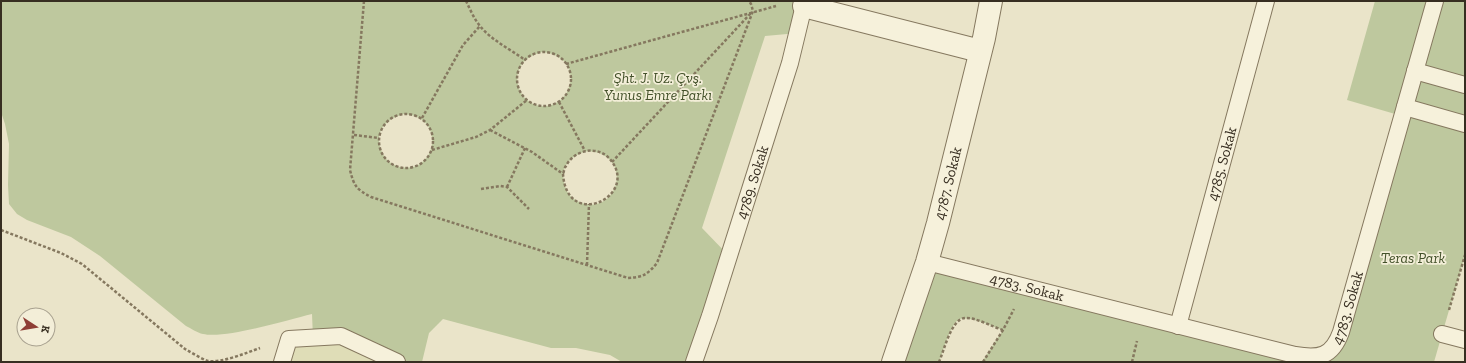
<svg xmlns="http://www.w3.org/2000/svg" width="1466" height="363" font-family="'Zilla Slab',serif">
<style>
.farmland{fill:#dfddb7}
.green{fill:#bec89e;fill-rule:evenodd}
.lines{fill:none;stroke-linecap:round;stroke-linejoin:round}
.lane-casing{stroke:#85785f;stroke-width:18}
.street-casing{stroke:#85785f;stroke-width:24}
.path{stroke:#85785f;stroke-width:2.5;stroke-dasharray:3 2;stroke-linecap:butt}
.lane{stroke:#f6f1db;stroke-width:16}
.street{stroke:#f6f1db;stroke-width:22}
.labels{text-anchor:middle;stroke-width:3.5;stroke-linejoin:round;paint-order:stroke}
.park-label{font-size:15px;font-style:italic;fill:#43512a;stroke:#f3eed8}
.street-label{font-size:15px;fill:#372e21;stroke:#f3eed8}
</style>
<rect width="100%" height="100%" fill="#eae4c9"/>
<polygon class="farmland" points="341,336 397,362 282,362 289,339"/>
<g class="green">
<path d="M1,1h804l-7,32 -33,3 -63,192 27,28 -35,106h-72l-12,-7 -34,-7h-25l-108,-29 -14,14 -7,29h-25l-56,-26 -28,2 -1,-24c-25,6 -86,25 -109,20 -6,-1 -12,-6 -17,-8l-86,-70 -29,-19 -44,-17 -10,-6 -8,-10 -1,-19 1,-41 -4,-20 -4,-12zM542,52c17,1 32,13 28,32 -2,8 -6,15 -14,19 -34,17 -60,-39 -14,-51zM404,114c44,3 32,61 -4,53 -8,-2 -15,-7 -18,-15 -9,-19 3,-33 22,-38zM588,151c45,3 32,60 -3,53 -8,-2 -16,-7 -19,-15 -8,-20 3,-34 22,-38z"/>
<path d="M1375,1h90v84l-50,-14 -10,36 60,17v131l-31,107h-452l21,-32c-9,-3 -36,-16 -45,-10 -8,5 -15,32 -19,42h-46l34,-100 368,93 33,-4 74,-235 -55,-16z"/>
<polygon points="1419,77 1465,90 1465,119 1411,105"/>
</g>
<g class="lines">
<defs>
<g id="lane">
<polyline points="1415,71 1465,85"/>
<polyline points="1405,107 1465,124"/>
<path id="s1" d="M927,262l368,93c24,4 37,2 46,-23l94,-331"/>
<path id="s2" d="M1178,326l88,-325"/>
<polyline points="1442,334 1465,340"/>
<polyline points="282,362 289,339 341,336 397,362"/>
<path id="s3" d="M694,362l16,-46 80,-253 15,-62"/>
</g>
<g id="street">
<polyline points="804,6 980,51"/>
<path id="s4" d="M893,362l34,-100 11,-39 46,-185 7,-37"/>
</g>
</defs>
<use href="#lane" class="lane-casing"/>
<use href="#street" class="street-casing"/>
<g class="path">
<path d="M364,1l-14,169c4,16 6,19 21,27l257,81c15,-1 19,-3 29,-15l96,-252 -2,-7 -2,-3"/>
<path d="M466,1c4,8 8,18 14,25 11,14 30,23 45,34"/>
<circle cx="544" cy="79" r="27"/>
<polyline points="566,64 776,6"/>
<polyline points="559,102 585,151"/>
<circle cx="406" cy="141" r="27"/>
<polyline points="422,118 463,45 480,26"/>
<path d="M490,130l42,22 31,22c4,59 81,20 45,-17 -13,-12 -35,-6 -42,9 -2,2 -2,6 -3,8"/>
<polyline points="354,135 379,138"/>
<polyline points="432,150 476,137 490,130 527,100"/>
<polyline points="612,162 751,13"/>
<polyline points="507,187 525,148"/>
<polyline points="481,189 500,186 507,187 529,209"/>
<path d="M1,230l60,23 21,11 103,85c7,4 15,9 23,12 14,2 38,-8 52,-13"/>
<polyline points="587,265 589,204"/>
<polyline points="1449,310 1465,255"/>
<path d="M939,362c5,-11 12,-43 26,-44 10,-1 28,9 38,12"/>
<polyline points="983,362 1003,330 1014,309"/>
<polyline points="1132,362 1137,341"/>
</g>
<use href="#lane" class="lane"/>
<use href="#street" class="street"/>
</g>
<g class="labels">
<g class="park-label">
<text x="658" y="83">Şht. J. Uz. Çvş.<tspan x="658" dy="17">Yunus Emre Parkı</tspan></text>
<text x="1413" y="263">Teras Park</text>
</g>
<g class="street-label">
<text dy="5" stroke="none"><textPath href="#s2" startOffset="168">4785. Sokak</textPath></text>
<text dy="5" stroke="none"><textPath href="#s3" startOffset="189">4789. Sokak</textPath></text>
<text dy="5" stroke="none"><textPath href="#s4" startOffset="187">4787. Sokak</textPath></text>
<text dy="5" stroke="none"><textPath href="#s1" startOffset="103">4783. Sokak</textPath></text>
<text dy="5" stroke="none"><textPath href="#s1" startOffset="463">4783. Sokak</textPath></text>
</g>
</g>
<rect width="1466" height="363" fill="none" stroke="#372e21" stroke-width="4"/>
<g transform="translate(36 327) rotate(102)"><circle r="19" fill="#f3eed8" stroke="#a8a18f"/>
<path d="M0-3L7 15L0 10L-7 15Z" fill="#8e3e35"/>
<text y="-6" font-size="11" font-weight="bold" text-anchor="middle" fill="#372e21">K</text>
</g>
</svg>
